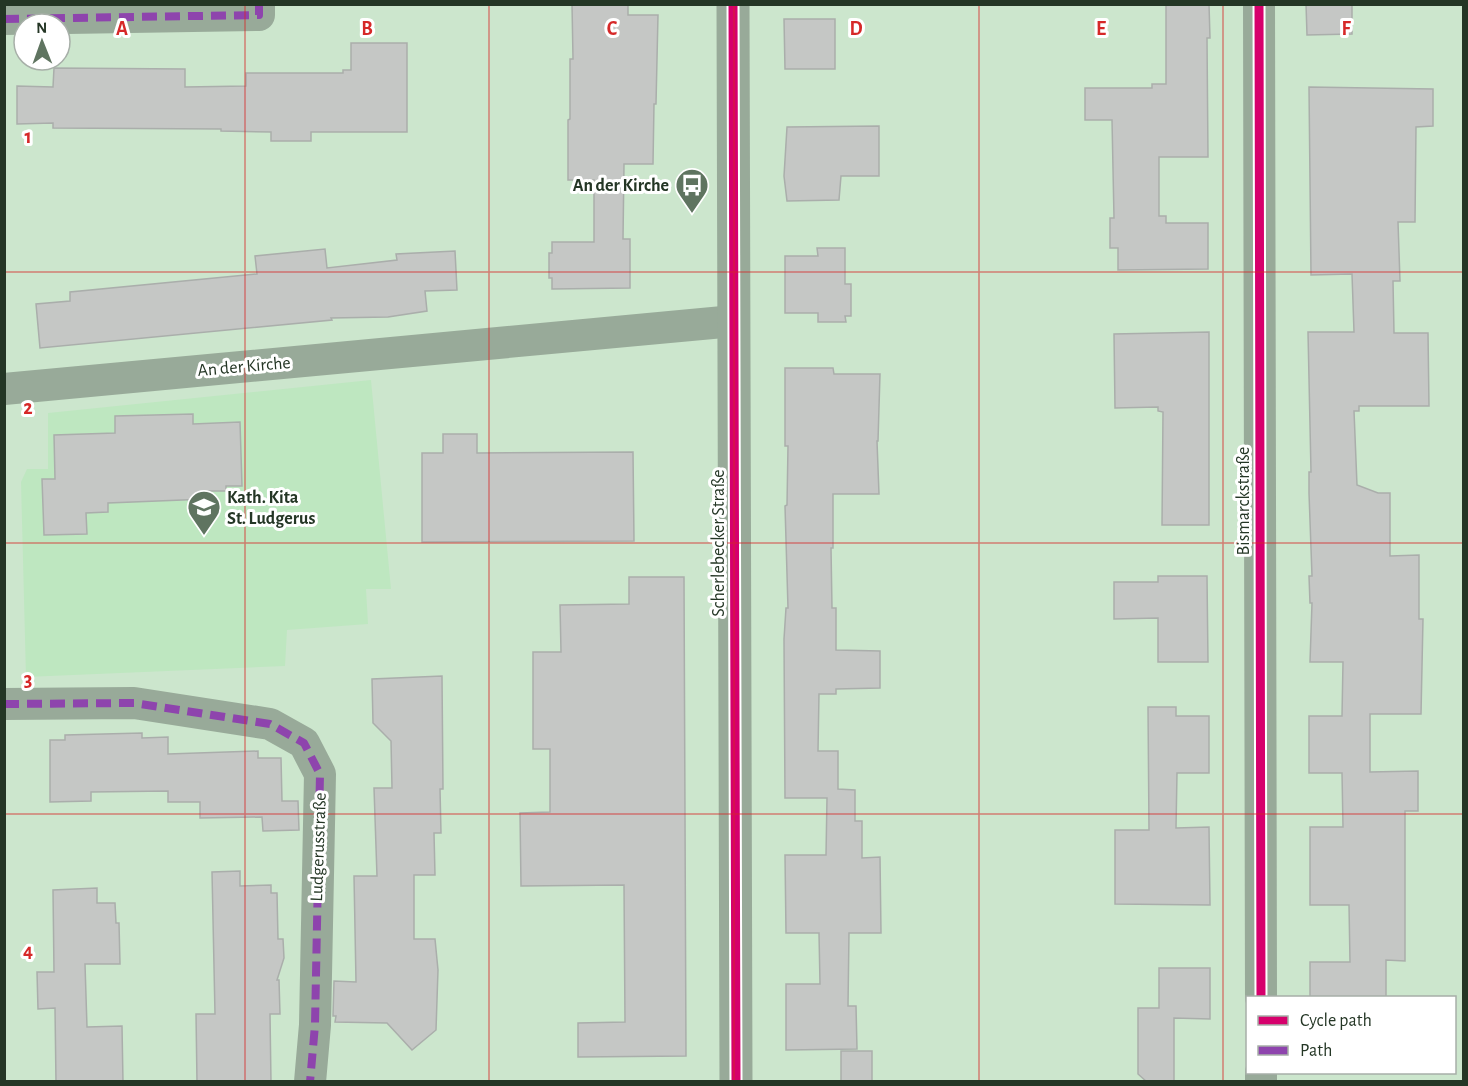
<svg xmlns="http://www.w3.org/2000/svg" width="1468" height="1086" font-family="'Alegreya Sans',sans-serif">
<style>
.built{fill:#bee7c0}
.building{fill:#c5c7c5;stroke:#aaaeab;stroke-width:1.5}
.lines{fill:none;stroke-linecap:round;stroke-linejoin:round}
.minor{stroke:#98aa99;stroke-width:32}
.tertiary{stroke:#98aa99;stroke-width:33}
.quiet{stroke:#8e44ad;stroke-width:8;stroke-dasharray:15 8;stroke-linecap:butt}
.cycleway-casing{stroke:#fff;stroke-width:13}
.cycleway{stroke:#d6006c;stroke-width:9}
.grid{fill:none;stroke:#d62828;stroke-width:1.5;stroke-opacity:0.55}
.labels{text-anchor:middle;stroke-width:6;stroke-linejoin:round;paint-order:stroke}
.poi-label{font-size:18px;font-weight:bold;fill:#243625;stroke:#fff;text-anchor:end}
.street-label{font-size:18px;fill:#243625;stroke:#fff}
.grid-label{font-size:20px;text-anchor:middle;font-weight:bold;fill:#d62828;stroke:#fff;stroke-width:6;stroke-linejoin:round;paint-order:stroke}
</style>
<rect width="100%" height="100%" fill="#cce6cd"/>
<polygon class="built" points="371,380 391,589 366,589 368,624 287,630 285,666 26,677 21,482 27,469 48,469 48,413"/>
<g class="building">
<polygon points="572,4 628,4 628,15 658,15 656,104 654,104 653,164 624,164 623,239 630,239 630,288 552,289 552,278 549,278 549,253 552,253 552,242 594,242 594,180 568,180 568,120 570,119 570,59 573,59"/>
<polygon points="1166,4 1209,4 1210,38 1207,38 1208,157 1159,157 1159,216 1166,216 1166,223 1208,223 1208,269 1118,270 1118,248 1110,248 1110,218 1114,218 1112,120 1085,120 1085,88 1152,88 1152,84 1166,84"/>
<polygon points="1306,4 1352,4 1352,34 1307,35"/>
<polygon points="784,19 835,19 835,69 785,69"/>
<polygon points="351,43 407,43 407,132 311,132 311,141 271,141 271,132 221,131 221,129 53,128 53,123 17,124 17,86 53,87 54,68 185,69 185,87 246,86 246,73 343,73 343,70 351,70"/>
<polygon points="1309,87 1433,89 1433,126 1416,127 1415,222 1398,222 1400,281 1393,281 1394,333 1428,333 1429,406 1359,406 1359,411 1354,411 1357,485 1378,493 1390,493 1390,556 1419,555 1419,619 1423,619 1421,714 1370,714 1370,772 1418,771 1418,811 1405,811 1405,961 1386,960 1386,998 1310,998 1310,962 1350,962 1349,905 1310,905 1310,827 1343,827 1342,773 1309,773 1309,716 1342,716 1343,662 1310,662 1312,603 1310,603 1309,576 1312,576 1309,493 1309,472 1311,472 1308,332 1354,332 1352,274 1311,275"/>
<polygon points="879,126 879,176 841,176 839,200 787,201 784,176 787,127"/>
<polygon points="817,248 845,248 845,284 851,284 851,316 845,316 846,322 818,322 818,313 785,313 785,256 818,256"/>
<polygon points="325,249 327,268 397,260 396,254 455,251 457,290 425,291 427,311 388,317 331,318 332,320 40,348 36,304 70,301 70,292 257,274 255,256"/>
<polygon points="1209,332 1209,525 1162,525 1163,412 1158,411 1158,407 1115,408 1114,334"/>
<polygon points="785,368 833,368 834,374 880,374 878,441 877,441 879,494 833,494 833,548 831,548 832,608 836,608 836,650 880,651 880,688 836,689 836,694 819,694 818,751 838,751 838,789 855,790 855,821 862,821 862,858 880,857 881,933 849,933 848,1006 856,1006 857,1049 786,1050 786,984 820,984 819,933 786,933 785,855 826,855 827,798 785,798 784,639 786,608 788,608 785,506 787,505 788,446 785,446"/>
<polygon points="193,414 193,424 240,422 242,486 226,486 226,491 207,491 207,499 108,503 108,512 86,513 87,534 44,535 42,479 55,479 54,435 115,433 115,416"/>
<polygon points="443,434 477,434 477,453 633,452 634,541 422,542 422,453 443,453"/>
<polygon points="1158,576 1207,576 1208,662 1158,662 1158,618 1114,619 1114,582 1158,582"/>
<polygon points="629,577 684,577 686,1056 578,1057 578,1023 625,1022 624,885 521,886 520,813 550,812 550,749 533,749 533,652 561,652 560,605 629,604"/>
<polygon points="442,676 443,789 440,789 441,833 434,833 435,875 414,875 414,939 435,939 438,970 436,1030 412,1050 387,1023 335,1022 336,1016 333,1016 334,981 356,982 354,876 377,876 374,788 392,788 391,741 373,723 372,679"/>
<polygon points="1148,707 1176,707 1176,716 1209,716 1209,773 1177,773 1176,828 1209,827 1210,905 1115,904 1115,830 1149,830"/>
<polygon points="142,733 142,738 168,737 168,754 258,751 258,758 281,758 282,801 298,801 299,830 263,831 262,817 200,818 200,802 168,802 168,791 91,792 91,801 50,802 50,740 65,740 65,735"/>
<polygon points="240,871 240,886 271,885 271,893 277,893 278,939 283,939 284,958 277,980 279,980 280,1014 270,1014 271,1082 197,1082 196,1014 215,1014 212,872"/>
<polygon points="97,888 97,903 115,903 116,923 119,923 120,964 85,964 87,1027 122,1026 123,1082 56,1082 55,1008 38,1009 37,972 54,972 53,890"/>
<polygon points="1159,968 1210,968 1210,1019 1174,1018 1174,1082 1147,1082 1138,1074 1138,1008 1159,1008"/>
<rect x="841" y="1051" width="31" height="31"/>
</g>
<g class="lines">
<g class="minor">
<polyline points="1259,4 1261,998"/>
<polyline points="4,19 259,15 259,4"/>
<polyline points="4,389 734,321"/>
<polyline points="4,704 134,703 270,724 304,743 320,774 315,1025 310,1082"/>
<polyline points="1261,1072 1261,1082"/>
</g>
<polyline class="tertiary" points="733,4 736,1082"/>
<g class="quiet">
<polyline points="4,19 259,15 259,4"/>
<polyline points="4,704 134,703 270,724 304,743 320,774 315,1025 310,1082"/>
</g>
<defs>
<g id="cycleway">
<polyline points="733,4 736,1082"/>
<polyline points="1259,4 1261,998"/>
</g>
</defs>
<use href="#cycleway" class="cycleway-casing"/>
<use href="#cycleway" class="cycleway"/>
</g>
<path class="grid" d="M245,4v1078M489,4v1078M734,4v1078M979,4v1078M1223,4v1078M4,272h1460M4,543h1460M4,814h1460"/>
<defs>
<symbol id="bus-pin" viewBox="-11 -11 22 30"><path d="M0 17L-7.5 6A9.5 9.5 0 1 1 7.5 6Z" fill="#5f7460" stroke="#fff"/><path d="M-5-6H5V4H4V6H2V4H-2V6H-4V4H-5ZM-3.5-4V0h7V-4ZM-3.5 1.2v1.5H-2V1.2ZM2 1.2v1.5H3.5V1.2Z" fill="#fff"/></symbol>
<symbol id="school-pin" viewBox="-11 -11 22 30"><path d="M0 17L-7.5 6A9.5 9.5 0 1 1 7.5 6Z" fill="#5f7460" stroke="#fff"/><path d="M0-5L7-2L0 1L-7-2ZM-4 1L0 2.5L4 1V4Q0 6-4 4Z" fill="#fff"/></symbol>
</defs>
<g fill-rule="evenodd">
<use href="#bus-pin" x="673" y="166" width="38" height="52"/>
<use href="#school-pin" x="185" y="488" width="38" height="52"/>
</g>
<g class="labels">
<g class="poi-label">
<text x="669" y="191">An der Kirche</text>
<text x="227" y="503" text-anchor="start">Kath. Kita<tspan x="227" dy="21">St. Ludgerus</tspan></text>
</g>
<g class="street-label">
<text transform="translate(244 366) rotate(-5)" y="6">An der Kirche</text>
<text transform="translate(1243 501) rotate(-90)" y="6">Bismarckstraße</text>
<text transform="translate(718 543) rotate(-90)" y="6">Scherlebecker Straße</text>
<text transform="translate(318 847) rotate(-88)" y="6">Ludgerusstraße</text>
</g>
</g>
<g class="grid-label">
<text x="122" y="35">A</text>
<text x="367" y="35">B</text>
<text x="612" y="35">C</text>
<text x="856" y="35">D</text>
<text x="1101" y="35">E</text>
<text x="1346" y="35">F</text>
<text x="28" y="143">1</text>
<text x="28" y="414">2</text>
<text x="28" y="686">3</text>
<text x="28" y="957">4</text>
</g>
<rect width="1468" height="1086" fill="none" stroke="#243625" stroke-width="12"/>
<rect x="1246" y="996" width="210" height="78" fill="#ffffff" stroke="#a7afa8" stroke-width="1.5"/>
<rect x="1258" y="1016" width="30" height="9" fill="#d6006c" stroke="#a7afa8" stroke-width="1.5"/>
<text x="1300" y="1026" font-size="18" fill="#243625">Cycle path</text>
<rect x="1258" y="1046" width="30" height="9" fill="#8e44ad" stroke="#a7afa8" stroke-width="1.5"/>
<text x="1300" y="1056" font-size="18" fill="#243625">Path</text>
<g transform="translate(42 42) rotate(359)"><circle r="28" fill="#ffffff" stroke="#a7afa8" stroke-width="1.5"/>
<path d="M0-4.5L10 22L0 15L-10 22Z" fill="#5f7460"/>
<text y="-9" font-size="16" font-weight="bold" text-anchor="middle" fill="#243625">N</text>
</g>
</svg>
